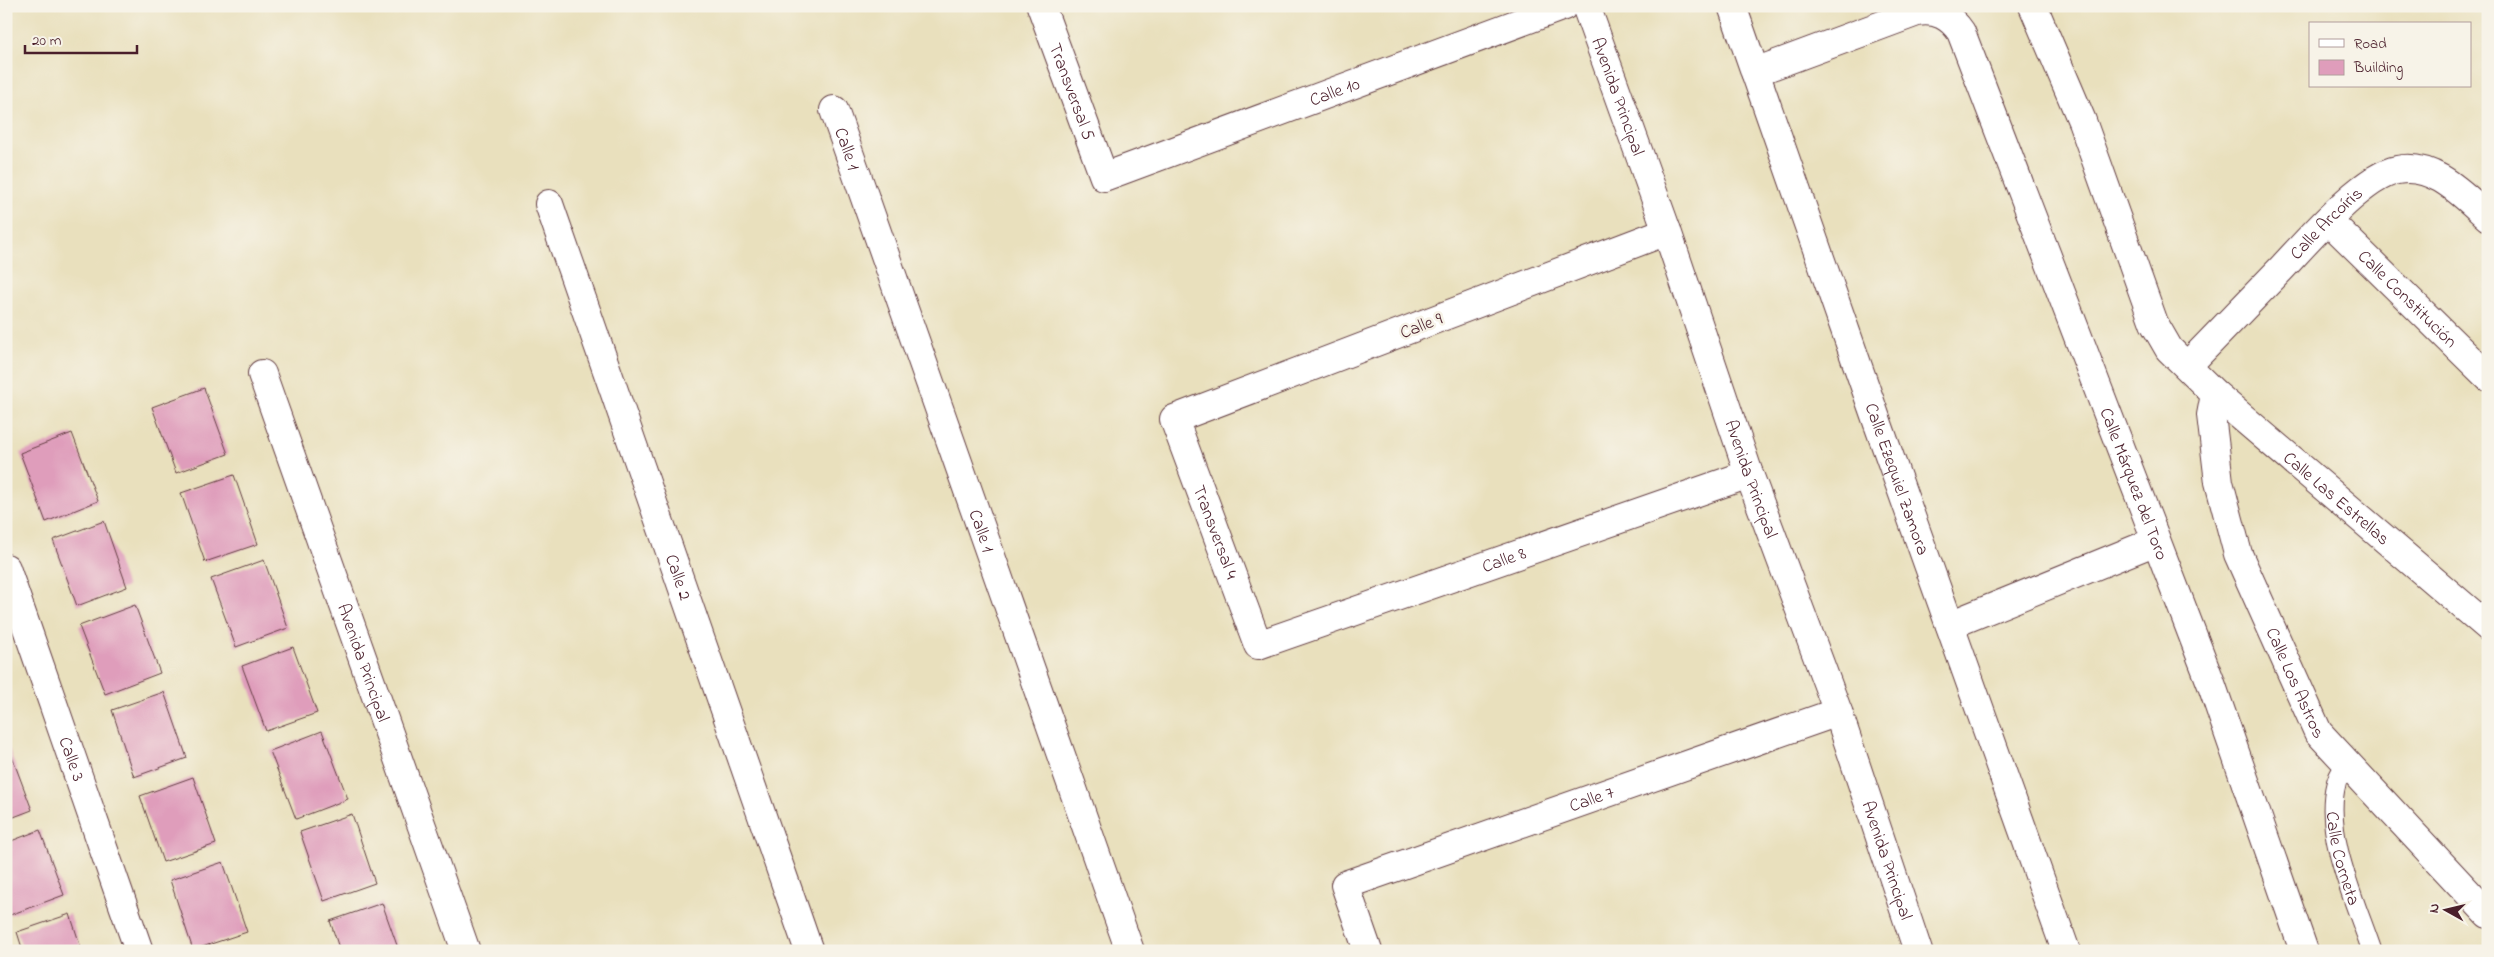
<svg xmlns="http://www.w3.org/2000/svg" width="2494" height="957" font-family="'Indie Flower',sans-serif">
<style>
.building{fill:#df9dbb}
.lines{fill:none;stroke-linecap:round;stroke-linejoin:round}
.lane-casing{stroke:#623c41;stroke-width:21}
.street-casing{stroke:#623c41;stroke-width:30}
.lane{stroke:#fff;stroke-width:19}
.street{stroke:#fff;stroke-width:28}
.labels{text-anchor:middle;stroke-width:5;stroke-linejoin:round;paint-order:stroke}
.street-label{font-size:18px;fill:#4a1f2b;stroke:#f7f3e8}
</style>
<rect width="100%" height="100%" fill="#f7f3e8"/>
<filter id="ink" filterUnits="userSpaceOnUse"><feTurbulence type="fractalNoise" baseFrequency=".02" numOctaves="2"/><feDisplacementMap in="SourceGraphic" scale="10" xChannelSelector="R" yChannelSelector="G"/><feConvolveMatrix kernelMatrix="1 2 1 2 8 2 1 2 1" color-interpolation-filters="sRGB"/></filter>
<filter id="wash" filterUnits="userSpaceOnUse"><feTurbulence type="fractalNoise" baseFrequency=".0096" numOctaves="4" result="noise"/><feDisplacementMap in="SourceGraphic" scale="20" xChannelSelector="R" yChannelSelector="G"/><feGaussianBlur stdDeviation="1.12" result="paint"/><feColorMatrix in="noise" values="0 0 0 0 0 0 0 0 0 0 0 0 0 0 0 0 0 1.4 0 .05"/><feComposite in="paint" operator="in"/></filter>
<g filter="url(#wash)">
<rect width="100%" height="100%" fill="#e9e0bd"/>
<g id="blocks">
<g class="building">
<polygon points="204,388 228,454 176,473 152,407"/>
<polygon points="72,433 98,501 46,522 20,453"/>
<polygon points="234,475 258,544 205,562 181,493"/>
<polygon points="104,521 127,587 77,606 53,540"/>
<polygon points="264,560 288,628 236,647 211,579"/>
<polygon points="135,605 160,673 105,694 79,626"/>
<polygon points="293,647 317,713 266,731 242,666"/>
<polygon points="164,692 187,758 134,777 112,710"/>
<polygon points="322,731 348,799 296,819 270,751"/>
<polygon points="6,741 32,810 6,820"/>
<polygon points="193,777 216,844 163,862 140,796"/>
<polygon points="352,814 375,883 324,901 300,832"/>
<polygon points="40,830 64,895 10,915 6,904 6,843"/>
<polygon points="223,862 247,932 193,950 170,880"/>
<polygon points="382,903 399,951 340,951 330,921"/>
<polygon points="70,914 82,951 23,951 17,932"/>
</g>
</g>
</g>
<g filter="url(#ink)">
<use href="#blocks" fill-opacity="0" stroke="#623c41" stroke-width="1"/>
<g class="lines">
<defs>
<g id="lane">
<path id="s1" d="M2346,763c-3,7 -9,14 -10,21 -13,50 20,119 36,167"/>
</g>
<g id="street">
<path id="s2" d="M1041,6l63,171 460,-171"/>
<path id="s3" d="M1586,6l81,225 82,243 89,238 80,239"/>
<path id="s4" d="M1732,6l146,418 188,527"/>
<path id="s5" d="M2033,6l49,115 72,202 15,26 46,45 273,233"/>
<path id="s6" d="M1755,72l162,-60c20,-3 33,4 44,20l250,651 93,268"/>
<path id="s7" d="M834,110l296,841"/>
<path id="s8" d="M549,204l260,747"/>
<path id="s9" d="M2328,220l160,157"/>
<path id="s10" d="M1667,231l-493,188 84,226 491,-171"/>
<path id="s11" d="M2188,365c31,-32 61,-63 92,-95 26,-27 81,-93 117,-100 37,-8 67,26 91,47"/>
<path id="s12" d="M262,374l204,577"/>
<path id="s13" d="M2215,394l-4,21 8,67 19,72 80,178 170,182"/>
<path id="s14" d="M6,568l133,383"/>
<polyline points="1950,625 2156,541"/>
<path id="s15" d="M1368,951l-23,-66 493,-173"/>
</g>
</defs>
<use href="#lane" class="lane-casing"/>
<use href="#street" class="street-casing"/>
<use href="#lane" class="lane"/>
<use href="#street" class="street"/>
</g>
</g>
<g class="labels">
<g class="street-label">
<text dy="6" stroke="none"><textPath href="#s2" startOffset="91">Transversal 5</textPath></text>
<text dy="6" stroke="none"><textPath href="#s2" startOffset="428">Calle 10</textPath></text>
<text dy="6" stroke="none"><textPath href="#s3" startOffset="96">Avenida Principal</textPath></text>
<text dy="6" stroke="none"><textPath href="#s7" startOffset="41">Calle 1</textPath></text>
<text dy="6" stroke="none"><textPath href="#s11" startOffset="198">Calle Arcoíris</textPath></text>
<text dy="6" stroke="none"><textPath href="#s9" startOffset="112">Calle Constitución</textPath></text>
<text transform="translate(1421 325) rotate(-21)" y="6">Calle 9</text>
<text dy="6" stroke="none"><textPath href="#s3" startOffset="501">Avenida Principal</textPath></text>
<text dy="6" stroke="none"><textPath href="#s4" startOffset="501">Calle Ezequiel Zamora</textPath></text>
<text dy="6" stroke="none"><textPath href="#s6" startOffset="708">Calle Márquez del Toro</textPath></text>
<text dy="6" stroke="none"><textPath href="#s5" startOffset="594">Calle Las Estrellas</textPath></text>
<text dy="6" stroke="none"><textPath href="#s7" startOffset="446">Calle 1</textPath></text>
<text dy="6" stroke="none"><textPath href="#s10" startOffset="648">Transversal 4</textPath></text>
<text dy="6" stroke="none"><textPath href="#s10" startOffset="1029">Calle 8</textPath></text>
<text dy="6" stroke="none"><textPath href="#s8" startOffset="395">Calle 2</textPath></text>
<text dy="6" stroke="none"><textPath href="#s12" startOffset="306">Avenida Principal</textPath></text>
<text dy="6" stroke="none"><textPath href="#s13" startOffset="304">Calle Los Astros</textPath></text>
<text dy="6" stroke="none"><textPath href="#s14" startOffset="202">Calle 3</textPath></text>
<text dy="6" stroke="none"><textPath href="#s15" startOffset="331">Calle 7</textPath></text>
<text dy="6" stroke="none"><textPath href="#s1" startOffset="99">Calle Corneta</textPath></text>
<text dy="6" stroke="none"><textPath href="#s3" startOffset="906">Avenida Principal</textPath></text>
</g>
</g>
<rect width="2494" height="957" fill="none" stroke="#f7f3e8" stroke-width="25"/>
<rect x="2309" y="22" width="162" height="65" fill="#f7f3e8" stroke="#b29e9c"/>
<rect x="2319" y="39" width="25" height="8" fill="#ffffff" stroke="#b29e9c"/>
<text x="2354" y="48" font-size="15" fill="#4a1f2b">Road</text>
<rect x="2319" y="60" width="25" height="15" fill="#df9dbb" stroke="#b29e9c"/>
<text x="2354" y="72" font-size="15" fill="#4a1f2b">Building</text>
<g transform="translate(2446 910) rotate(278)" stroke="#f7f3e8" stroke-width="4" paint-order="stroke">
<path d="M0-4L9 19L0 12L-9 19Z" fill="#4a1f2b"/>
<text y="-8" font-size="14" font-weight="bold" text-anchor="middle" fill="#4a1f2b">N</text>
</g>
<path d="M25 45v8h112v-8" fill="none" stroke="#4a1f2b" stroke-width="2.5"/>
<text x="32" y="45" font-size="15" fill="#4a1f2b" stroke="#f7f3e8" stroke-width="4" paint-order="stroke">20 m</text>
</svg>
